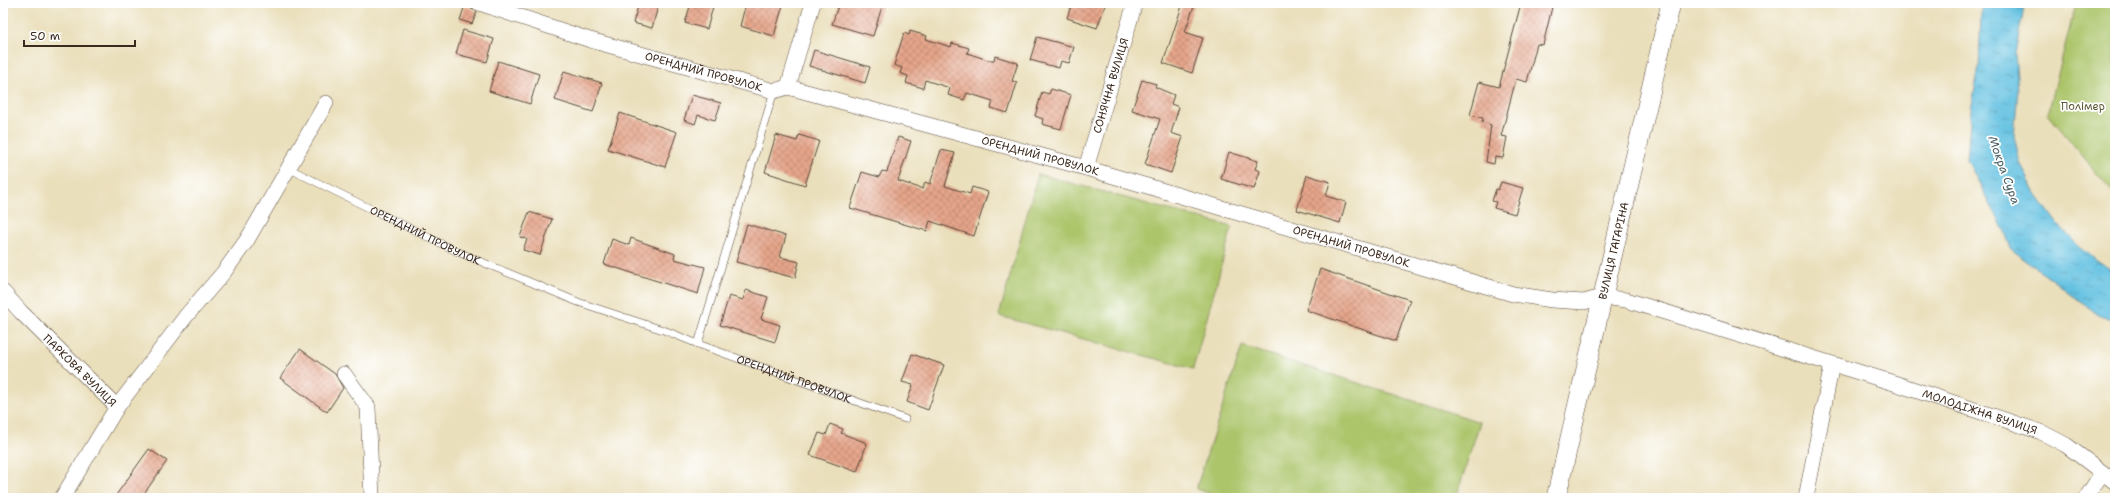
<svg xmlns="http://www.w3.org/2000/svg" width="2118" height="501" font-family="'Shantell Sans',sans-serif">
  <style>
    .garden { fill: #acc56a; stroke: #747844 }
    .water { fill: url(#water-ripples); stroke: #4f7680 }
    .building { fill: url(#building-cross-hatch) }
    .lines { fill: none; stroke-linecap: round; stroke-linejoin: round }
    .service-casing { stroke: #554536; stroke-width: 8 }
    .minor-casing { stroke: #554536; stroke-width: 16 }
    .tertiary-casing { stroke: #554536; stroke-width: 20 }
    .service { stroke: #fff; stroke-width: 7 }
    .minor { stroke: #fff; stroke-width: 15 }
    .tertiary { stroke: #fff; stroke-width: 19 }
    .labels { text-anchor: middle; stroke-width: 3.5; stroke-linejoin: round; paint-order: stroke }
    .street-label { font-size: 11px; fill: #3b2a1e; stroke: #fff }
    .park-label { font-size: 11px; fill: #5d5835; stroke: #fff }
    .water-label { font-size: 12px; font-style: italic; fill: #495f62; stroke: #fff }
  </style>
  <defs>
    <pattern id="water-ripples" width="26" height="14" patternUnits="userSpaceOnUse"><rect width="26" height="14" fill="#63c1e1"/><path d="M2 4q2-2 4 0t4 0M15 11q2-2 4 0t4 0" fill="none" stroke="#539db6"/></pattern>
    <pattern id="building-cross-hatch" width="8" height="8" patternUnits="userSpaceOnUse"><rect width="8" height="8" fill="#e6a68b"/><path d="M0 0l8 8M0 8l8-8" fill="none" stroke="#bc8771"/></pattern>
  </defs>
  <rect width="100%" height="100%" fill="#fff"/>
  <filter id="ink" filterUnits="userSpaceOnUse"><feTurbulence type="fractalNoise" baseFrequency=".025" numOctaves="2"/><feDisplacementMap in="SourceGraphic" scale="8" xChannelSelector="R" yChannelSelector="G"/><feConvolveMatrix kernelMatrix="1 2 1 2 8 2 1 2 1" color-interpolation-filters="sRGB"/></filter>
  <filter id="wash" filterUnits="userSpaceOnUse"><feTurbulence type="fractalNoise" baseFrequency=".012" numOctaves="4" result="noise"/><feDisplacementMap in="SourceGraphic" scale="16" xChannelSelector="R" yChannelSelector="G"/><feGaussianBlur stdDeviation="0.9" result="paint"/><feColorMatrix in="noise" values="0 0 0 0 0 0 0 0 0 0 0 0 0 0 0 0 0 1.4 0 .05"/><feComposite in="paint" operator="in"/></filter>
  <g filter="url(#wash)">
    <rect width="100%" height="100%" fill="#eadfbb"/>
    <!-- garden -->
    <g class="garden">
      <polygon points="2076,3 2115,3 2115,195 2048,114"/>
      <polygon points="1038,174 1232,227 1193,369 999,316"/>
      <polygon points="1242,346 1480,422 1456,498 1224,498 1196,489"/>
    </g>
    <!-- water -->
    <polygon class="water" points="1984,3 2025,3 2015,53 2018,90 2014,136 2020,162 2035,193 2056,222 2081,249 2110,269 2115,270 2115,321 2100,316 2011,249 2005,232 1967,160 1971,110 1979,66 1981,14"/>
    <g id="blocks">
      <!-- building -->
      <g class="building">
        <polygon points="639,3 659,3 652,28 633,23"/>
        <polygon points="691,3 714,3 707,29 685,23"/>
        <polygon points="746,3 775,3 783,5 774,36 740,26"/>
        <polygon points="839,3 883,3 873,36 832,24"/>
        <polygon points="1072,3 1106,3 1097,28 1067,18"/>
        <polygon points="1183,3 1195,3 1185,32 1203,38 1192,73 1163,63"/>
        <polygon points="1521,3 1553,3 1543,45 1537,44 1527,82 1516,79 1501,136 1507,137 1503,158 1495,157 1494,164 1486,162 1491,125 1482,122 1483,118 1470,115 1479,82 1499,87"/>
        <polygon points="465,5 477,12 472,24 460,20"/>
        <polygon points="463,30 494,39 487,62 456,54"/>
        <polygon points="910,31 927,36 926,39 951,47 952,43 969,48 967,53 988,60 994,60 995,56 1018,63 1012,81 1017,83 1008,113 991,108 993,101 967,93 964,100 948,95 950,88 925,80 923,88 906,83 908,76 900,73 902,68 894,65 904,33 909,35"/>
        <polygon points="1037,37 1074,47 1069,63 1061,61 1059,68 1030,60"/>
        <polygon points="814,50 870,67 865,83 809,66"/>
        <polygon points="498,61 539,74 530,104 489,91"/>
        <polygon points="564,71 602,83 593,112 555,100"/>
        <polygon points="1142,80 1156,84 1155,87 1174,95 1171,104 1179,107 1171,133 1183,137 1171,173 1145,164 1160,119 1132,110"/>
        <polygon points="1051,89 1071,95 1061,129 1042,124 1043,119 1035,116 1042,92 1049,94"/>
        <polygon points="692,95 721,103 715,120 698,115 695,124 684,120"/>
        <polygon points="620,113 677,132 665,167 608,149"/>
        <polygon points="776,135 797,141 799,135 819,141 805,185 765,172"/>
        <polygon points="898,137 911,141 898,181 923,189 925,182 930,184 941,150 955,153 945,186 970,194 972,187 988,192 974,236 930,221 927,231 850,208 862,172 879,177 882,171 887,172"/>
        <polygon points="1229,152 1258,161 1255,169 1260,171 1254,189 1221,179"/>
        <polygon points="1307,175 1330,182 1326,196 1346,202 1340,223 1297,210"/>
        <polygon points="1501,182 1523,188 1515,214 1494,208 1496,202 1492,201 1496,189 1498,190"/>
        <polygon points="529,212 552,219 540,255 523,250 527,239 520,237"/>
        <polygon points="747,224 786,236 780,257 799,262 795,278 736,262"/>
        <polygon points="631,238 675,254 674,259 705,267 698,294 604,264 612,239 629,245"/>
        <polygon points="1320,269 1410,300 1396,341 1306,310"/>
        <polygon points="746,290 768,297 761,319 780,325 775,342 720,325 729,296 743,300"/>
        <polygon points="300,349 335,374 343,388 327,412 280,378"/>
        <polygon points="912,354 944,365 928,410 907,402 913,385 902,382"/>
        <polygon points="830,424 843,429 841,433 867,443 857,472 810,455 819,433 826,435"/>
        <polygon points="149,449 167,461 141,498 114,498"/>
      </g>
    </g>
  </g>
  <g filter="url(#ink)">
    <use href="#blocks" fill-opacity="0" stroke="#554536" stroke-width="1"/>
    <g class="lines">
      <!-- service casing -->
      <g class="service-casing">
        <g id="service">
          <path id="s1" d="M 288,168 L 458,252 L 578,302 L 666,331 L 698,344 L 905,419"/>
          <polyline points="698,344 774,91"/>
        </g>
      </g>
      <!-- minor casing -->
      <g class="minor-casing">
        <g id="minor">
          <path id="s2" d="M 479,3 L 590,40 L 774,91 L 788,87 L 1086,168 L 1513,294 L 1552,300 L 1584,302 L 1602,297 L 1626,300 L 1894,383 L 2041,432 L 2066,445 L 2115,482"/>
          <polyline points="788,87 813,3"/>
          <path id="s3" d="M 1086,168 L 1135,3"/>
          <path id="s4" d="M 3,292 L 21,312 L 117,407"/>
          <polyline points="344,374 368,407 372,498"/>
          <polyline points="62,498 117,407 186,316 224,272 247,240 326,103"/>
          <polyline points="1806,498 1832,364"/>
          <polyline points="2086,498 2102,473"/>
        </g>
      </g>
      <!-- tertiary casing -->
      <g class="tertiary-casing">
        <g id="tertiary">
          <path id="s5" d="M 1556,498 L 1671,3"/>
        </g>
      </g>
      <!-- service -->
      <use href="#service" class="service"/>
      <!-- minor -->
      <use href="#minor" class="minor"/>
      <!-- tertiary -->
      <use href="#tertiary" class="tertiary"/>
    </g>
  </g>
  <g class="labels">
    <!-- street labels -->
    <g class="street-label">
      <text dy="4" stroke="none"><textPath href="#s2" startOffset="235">ОРЕНДНИЙ ПРОВУЛОК</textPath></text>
      <text dy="4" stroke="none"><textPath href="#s3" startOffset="86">СОНЯЧНА ВУЛИЦЯ</textPath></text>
      <text dy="4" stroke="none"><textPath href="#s2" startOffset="584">ОРЕНДНИЙ ПРОВУЛОК</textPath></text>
      <text dy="4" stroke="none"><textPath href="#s1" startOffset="153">ОРЕНДНИЙ ПРОВУЛОК</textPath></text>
      <text dy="4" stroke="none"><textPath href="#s2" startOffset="908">ОРЕНДНИЙ ПРОВУЛОК</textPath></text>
      <text dy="4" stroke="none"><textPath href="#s5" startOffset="254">ВУЛИЦЯ ГАГАРІНА</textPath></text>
      <text dy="4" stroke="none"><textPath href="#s4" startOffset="110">ПАРКОВА ВУЛИЦЯ</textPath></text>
      <text dy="4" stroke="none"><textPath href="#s1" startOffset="549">ОРЕНДНИЙ ПРОВУЛОК</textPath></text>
      <text dy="4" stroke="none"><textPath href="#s2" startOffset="1562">МОЛОДІЖНА ВУЛИЦЯ</textPath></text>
    </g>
    <!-- park labels -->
    <g class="park-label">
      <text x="2083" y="110">Полімер</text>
    </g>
    <!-- water labels -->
    <g class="water-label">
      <text transform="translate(2004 170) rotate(70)" y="4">Мокра Сура</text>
    </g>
  </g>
  <!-- margin -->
  <rect width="2118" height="501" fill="none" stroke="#fff" stroke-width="16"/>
  <!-- scale -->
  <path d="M24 40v6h111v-6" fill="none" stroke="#3b2a1e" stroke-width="2"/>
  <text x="30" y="40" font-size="12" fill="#3b2a1e" stroke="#ffffff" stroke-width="3" paint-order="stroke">50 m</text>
</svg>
